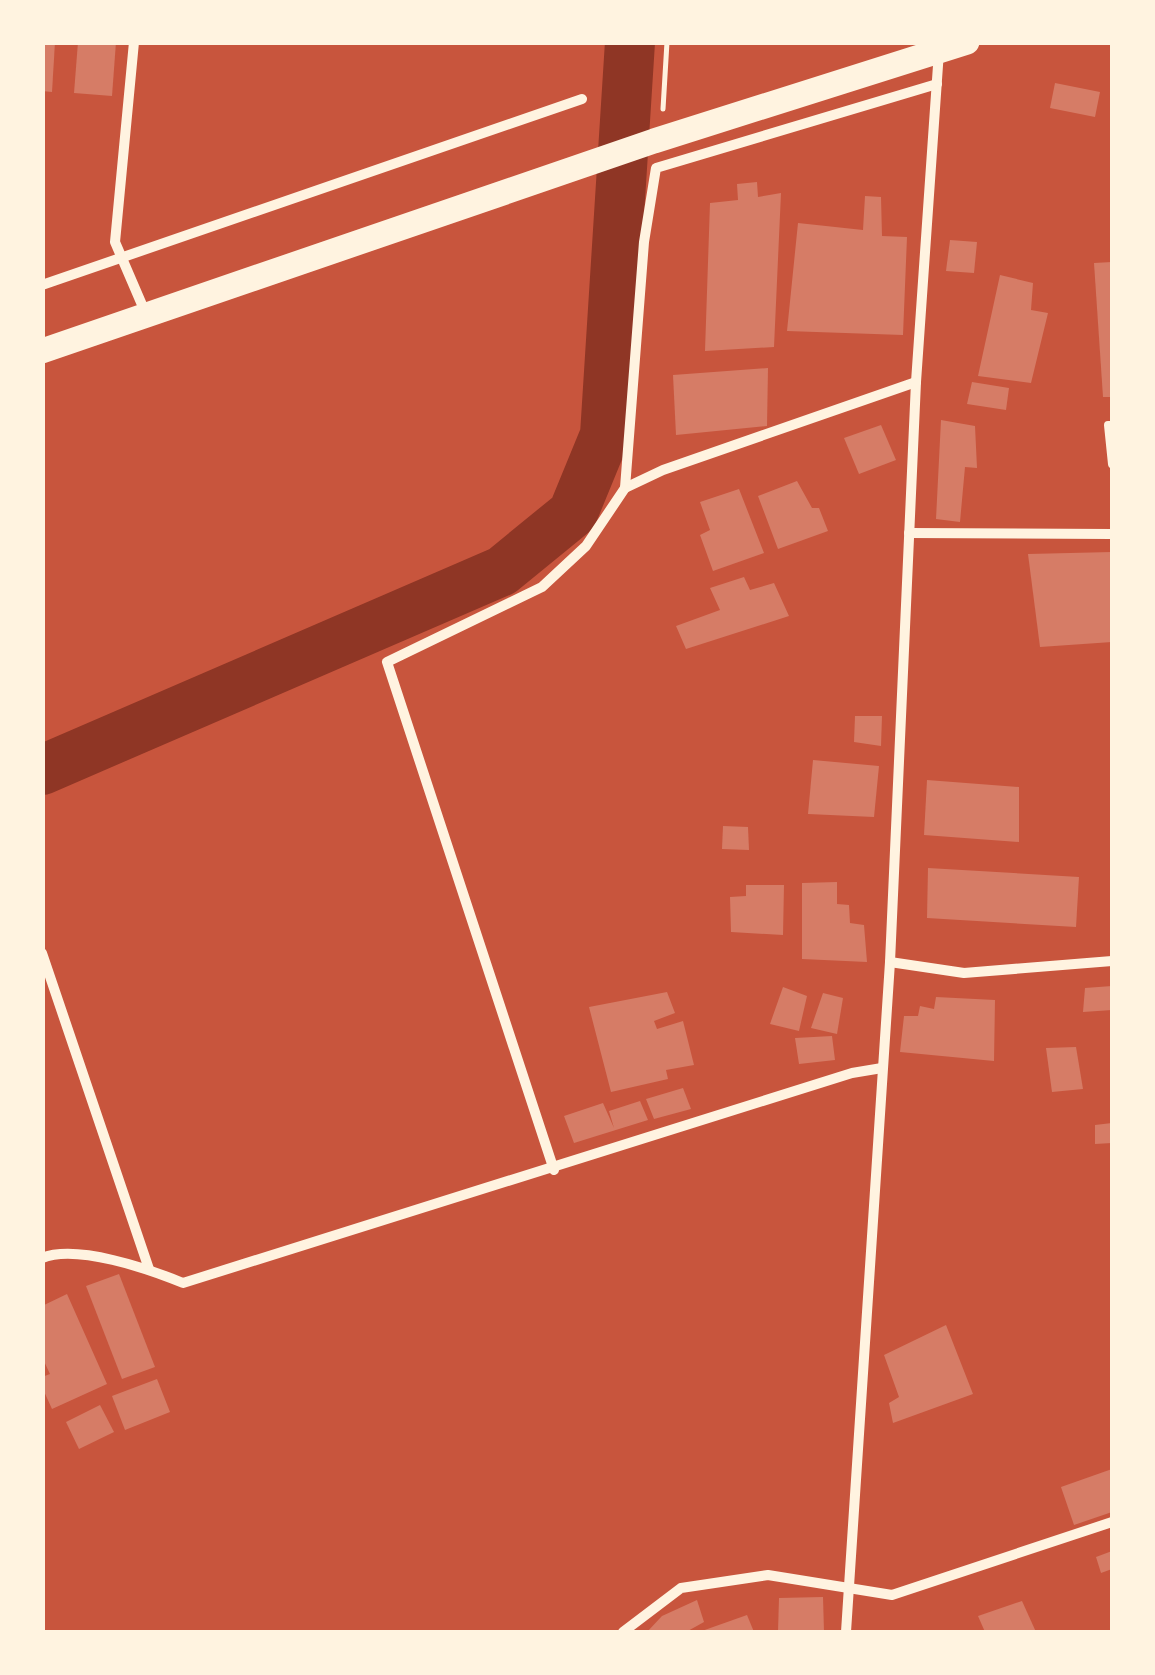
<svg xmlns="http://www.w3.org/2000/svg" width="1155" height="1675" font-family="Montserrat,sans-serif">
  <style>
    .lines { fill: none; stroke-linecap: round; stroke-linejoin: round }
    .river { stroke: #8f3625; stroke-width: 50 }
    .building { fill: #d67c66 }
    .path { stroke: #fff3e0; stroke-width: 5 }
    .service { stroke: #fff3e0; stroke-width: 8 }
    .minor { stroke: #fff3e0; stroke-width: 10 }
    .primary { stroke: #fff3e0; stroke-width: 25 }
  </style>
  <rect width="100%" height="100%" fill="#c8553d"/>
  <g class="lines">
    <!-- river -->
    <polyline class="river" points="42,770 502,571 573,513 605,435 630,42"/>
  </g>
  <!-- building -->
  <g class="building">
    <polygon points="42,42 55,42 52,92 42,91"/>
    <polygon points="78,42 116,42 112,96 74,93"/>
    <polygon points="1055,83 1100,92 1095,117 1050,108"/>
    <polygon points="757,182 758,197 781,193 774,347 705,351 710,203 738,200 737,184"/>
    <polygon points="865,196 881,197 882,236 907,237 903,335 787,331 798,223 863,230"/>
    <polygon points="950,240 977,242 974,273 946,271"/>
    <polygon points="1112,262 1112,397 1103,397 1094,263"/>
    <polygon points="1000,275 1033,283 1031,310 1048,313 1031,383 978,376"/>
    <polygon points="768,368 767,426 676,435 673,375"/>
    <polygon points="972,382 1009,388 1006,410 967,404"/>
    <polygon points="941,420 975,426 977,468 965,467 960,522 936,519"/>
    <polygon points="881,425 896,460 859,474 844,438"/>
    <polygon points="797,481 812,508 819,508 828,531 778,549 758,496"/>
    <polygon points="739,489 764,553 713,571 700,535 710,530 700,502"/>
    <polygon points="1112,552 1112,642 1040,647 1028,554"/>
    <polygon points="744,577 750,590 774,583 789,616 686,649 676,626 720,610 710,588"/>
    <polygon points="855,716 882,716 881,746 854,742"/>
    <polygon points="813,760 879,766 874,817 808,814"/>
    <polygon points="927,780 1019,787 1019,842 924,835"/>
    <polygon points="723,826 748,827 749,850 722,849"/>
    <polygon points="928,868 1079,877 1076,927 927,918"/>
    <polygon points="837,882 837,904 849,905 850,923 864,925 867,962 802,959 802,883"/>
    <polygon points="746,885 784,885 783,935 731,932 730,897 746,896"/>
    <polygon points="1112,986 1112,1010 1083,1012 1085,988"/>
    <polygon points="783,987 807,996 799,1031 770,1024"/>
    <polygon points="667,992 675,1013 654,1021 657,1029 683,1021 694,1065 666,1070 668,1079 611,1092 589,1007"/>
    <polygon points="823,993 843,998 837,1034 811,1028"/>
    <polygon points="936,997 995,1000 994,1061 900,1052 904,1016 918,1016 920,1006 934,1009"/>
    <polygon points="832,1036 835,1060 799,1064 795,1038"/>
    <polygon points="1076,1047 1083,1089 1052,1092 1046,1048"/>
    <polygon points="683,1088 691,1109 654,1119 646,1099"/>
    <polygon points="640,1101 648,1120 574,1143 564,1116 603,1103 614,1128 609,1111"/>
    <polygon points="1112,1123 1112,1143 1095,1144 1095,1125"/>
    <polygon points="119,1274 155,1367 122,1379 86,1286"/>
    <polygon points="67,1294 107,1384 52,1409 42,1387 42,1377 50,1374 42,1357 42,1306"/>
    <polygon points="946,1325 973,1394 893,1423 889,1403 899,1397 884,1355"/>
    <polygon points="157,1379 170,1412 125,1430 112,1396"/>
    <polygon points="100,1405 114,1432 79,1449 66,1422"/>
    <polygon points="1112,1469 1112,1512 1074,1525 1061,1487"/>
    <polygon points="1112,1551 1112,1569 1101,1573 1096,1557"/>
    <polygon points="823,1597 824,1632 778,1632 779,1598"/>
    <polygon points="697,1600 704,1622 686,1632 647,1632 662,1616"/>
    <polygon points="1022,1601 1036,1632 985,1632 978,1616"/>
    <polygon points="747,1615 754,1632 699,1632"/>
  </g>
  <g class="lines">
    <!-- path -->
    <polyline class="path" points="663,109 667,42"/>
    <!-- service -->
    <polyline class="service" points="1112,425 1108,425 1112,464"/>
    <!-- minor -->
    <g class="minor">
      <polyline points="134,42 115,242 146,314"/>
      <polyline points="42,285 582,99"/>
      <polyline points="625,488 644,242 656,168 937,84"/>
      <polyline points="909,533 1112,534"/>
      <polyline points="42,953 149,1269"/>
      <polyline points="890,962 964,973 1112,961"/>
      <polyline points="554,1170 387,662 542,587 586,546 625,488 663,470 916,382"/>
      <path d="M 42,1258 C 77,1244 149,1269 183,1283 L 852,1073 L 882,1068"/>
      <polyline points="623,1632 681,1588 768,1575 892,1595 1112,1522"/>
      <polyline points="846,1632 890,962 916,382 939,51"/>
    </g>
    <!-- primary -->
    <polyline class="primary" points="42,351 654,141 967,42"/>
  </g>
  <!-- border -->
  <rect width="1155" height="1675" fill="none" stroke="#fff3e0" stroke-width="90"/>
</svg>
